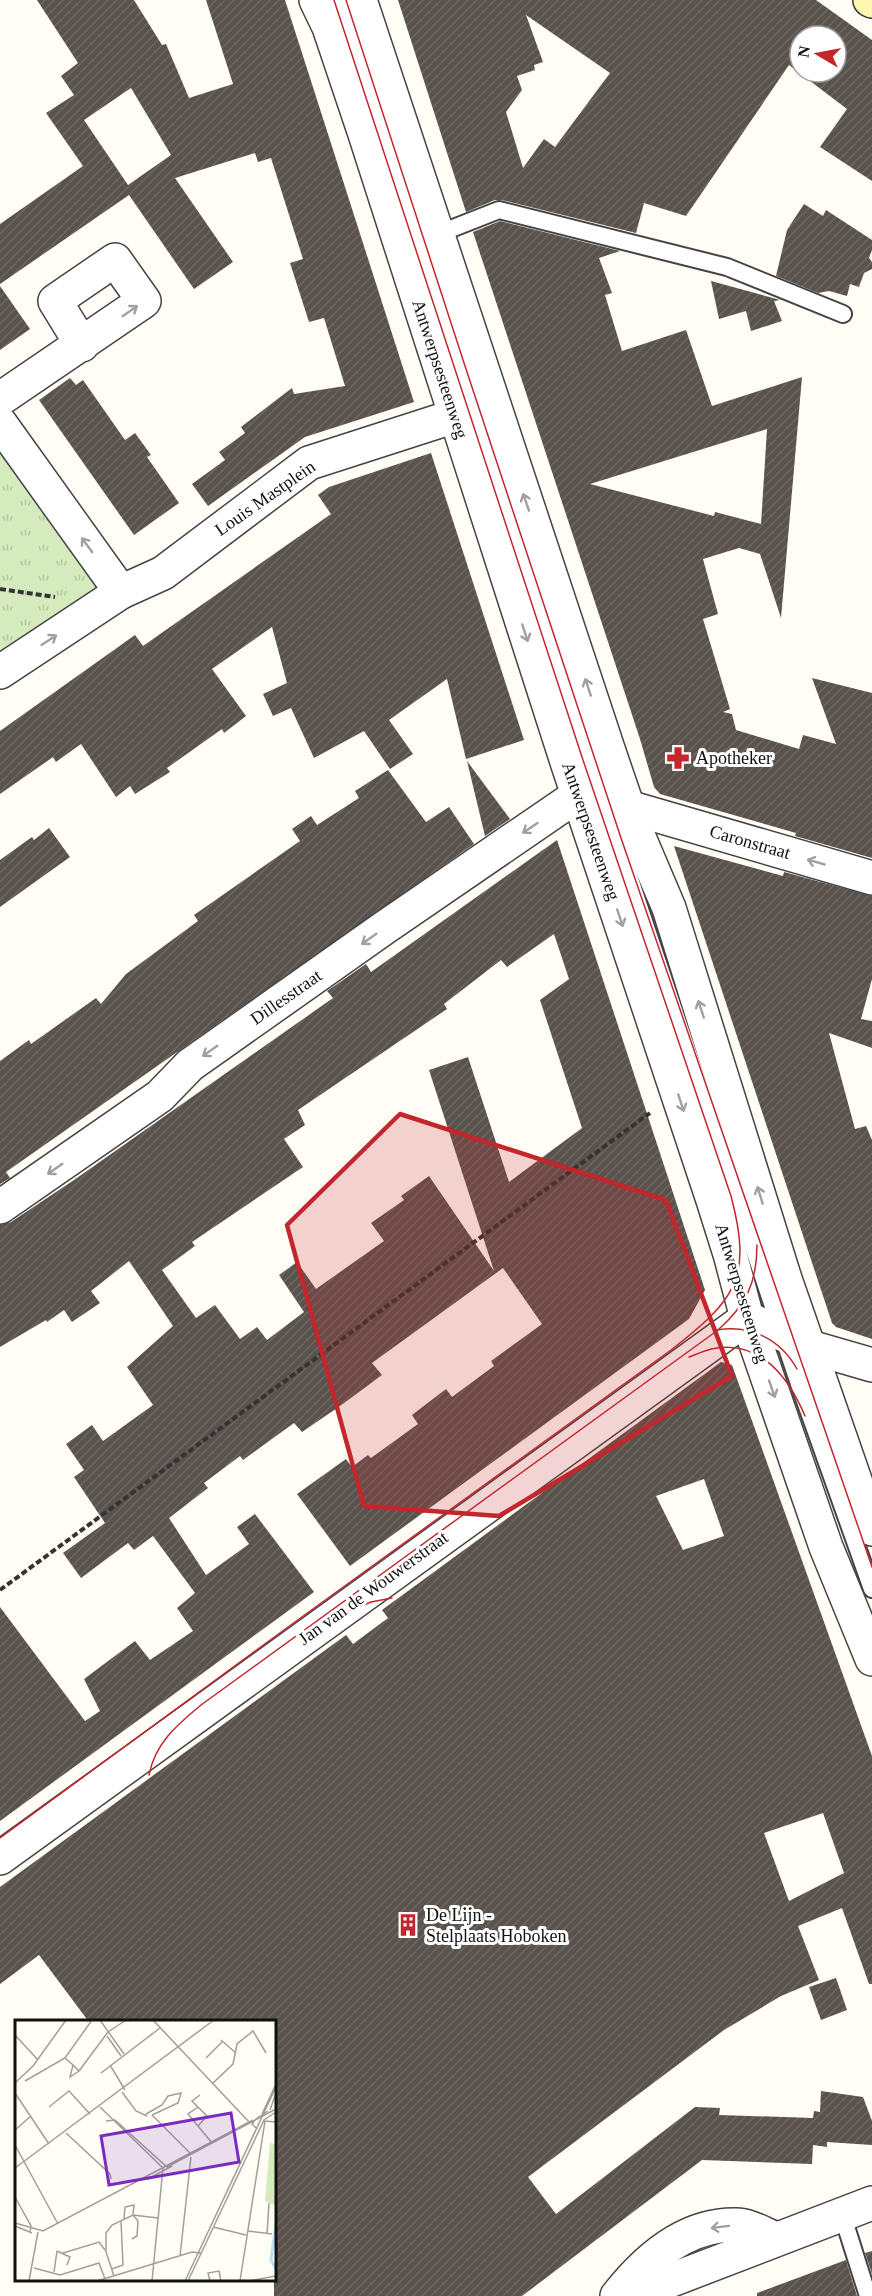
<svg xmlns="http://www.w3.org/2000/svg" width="872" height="2296" font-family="Georgia,serif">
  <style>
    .grass { fill: url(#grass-tufts) }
    .building { fill: url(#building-hatch); fill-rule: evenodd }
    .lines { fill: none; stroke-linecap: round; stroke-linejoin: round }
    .service-casing { stroke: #444; stroke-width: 20 }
    .minor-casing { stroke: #444; stroke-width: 36 }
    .tertiary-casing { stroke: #444; stroke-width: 36 }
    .secondary-casing { stroke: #333; stroke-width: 36 }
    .path { stroke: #333; stroke-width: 4; stroke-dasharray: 6 3; stroke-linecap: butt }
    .service { stroke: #fff; stroke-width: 16 }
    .minor { stroke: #fff; stroke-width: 33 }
    .tertiary { stroke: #fff; stroke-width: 33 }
    .secondary { stroke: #fff6b0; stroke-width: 33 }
    .tram { stroke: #c4262e; stroke-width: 1.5 }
    .oneway { stroke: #a0a0a0 }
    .marked { fill: #c4262e; fill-opacity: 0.2; stroke: #c4262e; stroke-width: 4.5; stroke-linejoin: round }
    .labels { text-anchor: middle; stroke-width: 6; stroke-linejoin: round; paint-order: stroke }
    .street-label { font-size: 18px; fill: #111; stroke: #fff }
    .poi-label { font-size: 18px; fill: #111; stroke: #fff; text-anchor: start }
    .inset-river { fill: none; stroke: #b9e0f7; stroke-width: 3 }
    .inset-road { fill: none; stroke: #a09f9a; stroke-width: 1.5 }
    .view { fill: #7b2cbf; fill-opacity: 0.15; stroke: #7b2cbf; stroke-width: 3 }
    .inset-edge { fill: none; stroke: #111; stroke-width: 3 }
  </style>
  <defs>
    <pattern id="grass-tufts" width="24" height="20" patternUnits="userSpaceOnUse" patternTransform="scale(1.5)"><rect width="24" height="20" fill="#d5ebbd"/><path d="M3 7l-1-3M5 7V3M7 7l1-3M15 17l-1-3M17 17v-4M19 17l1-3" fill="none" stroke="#b6c8a1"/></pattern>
    <pattern id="building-hatch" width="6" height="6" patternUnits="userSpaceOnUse" patternTransform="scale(1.5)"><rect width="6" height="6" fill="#5a524d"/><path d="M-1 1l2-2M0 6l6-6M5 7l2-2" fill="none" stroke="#6d6662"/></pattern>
  </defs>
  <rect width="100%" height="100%" fill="#fffdf5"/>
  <!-- grass -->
  <polygon class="grass" points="0,423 121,592 0,672"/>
  <!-- building -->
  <g class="building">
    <path d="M 37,0 L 134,0 L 162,45 L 166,44 L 189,98 L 233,84 L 206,0 L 285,0 L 414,402 L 305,437 L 208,506 L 192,484 L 225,460 L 219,452 L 245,433 L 241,427 L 292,388 L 294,394 L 345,386 L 324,318 L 309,322 L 290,263 L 303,259 L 271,158 L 258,162 L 255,153 L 175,178 L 233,262 L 194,289 L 129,195 L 0,284 L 0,224 L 83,166 L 46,113 L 74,95 L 61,76 L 78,63 ZM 131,88 L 171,155 L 128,185 L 84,120 Z"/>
    <path d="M 398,0 L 816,0 L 872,40 L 872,181 L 820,147 L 847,109 L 789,65 L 686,216 L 644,203 L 636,233 L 502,200 L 495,200 L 466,212 ZM 526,15 L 610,73 L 555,147 L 544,139 L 523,168 L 506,112 L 522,90 L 517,76 L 535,70 L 534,65 L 543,62 ZM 800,36 L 836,36 L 836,72 L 800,72 Z"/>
    <polygon points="804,204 823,216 826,210 872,240 872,250 869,258 872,262 872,269 864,273 859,287 850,284 847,296 829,291 818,293 776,276 787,230"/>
    <path d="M 500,221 L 620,251 L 599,258 L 612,293 L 605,295 L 622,351 L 686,330 L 712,406 L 802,377 L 781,618 L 760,554 L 739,548 L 703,559 L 718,614 L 703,619 L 730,709 L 723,712 L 732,714 L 736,730 L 799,749 L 803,735 L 836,744 L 812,678 L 872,693 L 872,858 L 795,836 L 796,833 L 660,794 L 654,787 L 640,739 L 473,232 ZM 767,429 L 761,524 L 715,512 L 714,516 L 590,484 Z"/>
    <polygon points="711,281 780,300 774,301 782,321 751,331 746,311 719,319"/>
    <polygon points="0,286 30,329 0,350"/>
    <polygon points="70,378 76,385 83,380 125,440 135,433 151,455 147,457 179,503 134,535 39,400"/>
    <polygon points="431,453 524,740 466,759 447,679 389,720 413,754 390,769 364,731 314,758 291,708 273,716 263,694 287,683 272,627 212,669 246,716 224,733 222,729 167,768 170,772 135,794 130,786 116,797 81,744 56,762 53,757 0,794 0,731 135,635 143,646 331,514 318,495 329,487"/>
    <polygon points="467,761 510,819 485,836"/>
    <polygon points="388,770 426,822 449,807 474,844 6,1172 10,1178 0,1184 0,1061 29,1040 31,1044 96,998 101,1004 126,974 198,921 194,915 300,841 292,829 311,816 317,825 359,798 355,791"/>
    <polygon points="49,828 70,857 0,907 0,860 32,837 34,840"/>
    <path d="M 557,840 L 705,1290 L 689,1319 L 350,1566 L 297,1494 L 346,1459 L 352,1467 L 368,1455 L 371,1458 L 418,1424 L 412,1415 L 446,1389 L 452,1397 L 494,1366 L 491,1361 L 542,1324 L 503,1268 L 372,1363 L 382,1375 L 340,1406 L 302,1432 L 294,1423 L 243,1460 L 240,1456 L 204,1483 L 208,1488 L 169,1518 L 206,1575 L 249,1544 L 237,1527 L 255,1514 L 314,1592 L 0,1821 L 0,1607 L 85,1721 L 100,1711 L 84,1679 L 135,1641 L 150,1660 L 193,1631 L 177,1608 L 195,1593 L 153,1536 L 134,1550 L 128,1543 L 81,1578 L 63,1553 L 105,1523 L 74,1477 L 84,1470 L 66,1444 L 92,1425 L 103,1441 L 153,1405 L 127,1367 L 173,1326 L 129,1261 L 91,1291 L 100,1303 L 72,1322 L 64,1310 L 47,1322 L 46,1320 L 0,1347 L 0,1225 L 11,1222 L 74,1180 L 333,998 L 327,991 L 366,964 L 371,972 ZM 554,934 L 569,979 L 540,1000 L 582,1128 L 509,1182 L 468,1057 L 429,1070 L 494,1271 L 429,1176 L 401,1196 L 404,1200 L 371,1223 L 384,1241 L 316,1289 L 297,1262 L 279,1275 L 304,1312 L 267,1340 L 257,1327 L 240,1339 L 215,1305 L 196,1318 L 162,1270 L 195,1246 L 192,1242 L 303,1167 L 284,1139 L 305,1125 L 298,1110 L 447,1009 L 444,1004 L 501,960 L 507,967 Z"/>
    <polygon points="674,846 783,876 784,872 872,896 872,979 861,1019 872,1021 872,1048 829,1033 855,1129 866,1126 872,1140 872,1339 836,1327 832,1323"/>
    <path d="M 721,1362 L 732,1365 L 872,1756 L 872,1984 L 869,1984 L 842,1908 L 798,1926 L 819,1980 L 781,1996 L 724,2030 L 528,2177 L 556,2214 L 695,2107 L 720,2108 L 719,2115 L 813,2118 L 814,2111 L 820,2112 L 821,2091 L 863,2097 L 872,2121 L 872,2145 L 827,2142 L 827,2147 L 813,2145 L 812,2164 L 702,2160 L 522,2296 L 274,2296 L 274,2022 L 89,2022 L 39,1955 L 0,1984 L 0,1887 L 346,1635 L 353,1644 L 388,1618 L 382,1610 ZM 704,1479 L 724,1536 L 683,1550 L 656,1496 ZM 823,1813 L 844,1873 L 789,1901 L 764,1833 Z"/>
    <polygon points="836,1978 847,2010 821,2020 809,1987"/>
    <polygon points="872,2251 872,2274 865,2253"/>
    <polygon points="846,2260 857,2296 757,2296 757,2293"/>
  </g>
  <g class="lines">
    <!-- service casing -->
    <g class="service-casing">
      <g id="service">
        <polyline points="338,0 488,455 800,1387 872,1589"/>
        <polyline points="438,234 499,210 727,267 843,314"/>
        <polyline points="842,2214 868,2296"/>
      </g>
    </g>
    <!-- minor casing -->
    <g class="minor-casing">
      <g id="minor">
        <polyline points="0,399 144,301 115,260 55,301 82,345"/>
        <polyline points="0,423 121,592"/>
        <polyline points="0,672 121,592 163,573 309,463 455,416"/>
        <polyline points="628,807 872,878"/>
        <polyline points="0,1207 160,1096 190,1065 384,928 578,795"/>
        <polyline points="0,1858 747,1318 810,1347 872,1365"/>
        <path d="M 617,2296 C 646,2259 685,2224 736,2225 C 749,2225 764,2234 776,2239"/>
        <polyline points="622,2296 656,2286 872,2203"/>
      </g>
    </g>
    <!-- tertiary casing -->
    <g class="tertiary-casing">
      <g id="tertiary">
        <polyline points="316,0 329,27 365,134 568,765 713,1200 730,1254 747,1318 826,1547 872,1659"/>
        <polyline points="360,0 609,752 635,828 669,908 785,1279 872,1529"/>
      </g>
    </g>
    <!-- secondary casing -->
    <g class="secondary-casing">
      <polyline id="secondary" points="870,0 872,1"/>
    </g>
    <!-- path -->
    <g class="path">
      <polyline points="0,589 55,597"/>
      <polyline points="0,1590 650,1113"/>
    </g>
    <!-- service -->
    <use href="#service" class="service"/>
    <!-- minor -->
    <use href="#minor" class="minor"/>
    <!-- tertiary -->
    <use href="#tertiary" class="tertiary"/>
    <!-- secondary -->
    <use href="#secondary" class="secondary"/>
    <!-- tram -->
    <g class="tram">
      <polyline points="346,0 466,369 621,838 872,1567"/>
      <path d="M 717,1330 C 751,1324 781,1340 797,1369"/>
      <path d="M 689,1357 C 697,1354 704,1351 711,1349 C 760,1338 789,1378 805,1416"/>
      <polyline points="329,1619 371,1602 392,1598"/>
      <path d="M 149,1775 C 155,1743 177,1725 201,1705 L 718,1330 C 746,1305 757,1283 757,1245"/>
      <path d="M 0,1838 L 288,1627 L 671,1350 C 735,1300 753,1279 731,1196 L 583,760 L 334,0"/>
    </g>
  </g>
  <!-- one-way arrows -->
  <defs><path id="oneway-shaft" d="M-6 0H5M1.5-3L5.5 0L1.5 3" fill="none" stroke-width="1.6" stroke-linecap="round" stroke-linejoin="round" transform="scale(1.5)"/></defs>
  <g class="oneway">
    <use href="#oneway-shaft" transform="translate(130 311) rotate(-35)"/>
    <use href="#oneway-shaft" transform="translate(526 502) rotate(-109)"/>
    <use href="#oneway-shaft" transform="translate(87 545) rotate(-126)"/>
    <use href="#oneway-shaft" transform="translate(525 633) rotate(72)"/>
    <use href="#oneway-shaft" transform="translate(49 640) rotate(-33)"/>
    <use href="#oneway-shaft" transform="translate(588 687) rotate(-108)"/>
    <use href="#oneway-shaft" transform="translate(530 828) rotate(146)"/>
    <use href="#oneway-shaft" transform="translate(816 862) rotate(-164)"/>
    <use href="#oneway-shaft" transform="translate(620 918) rotate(72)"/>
    <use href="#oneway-shaft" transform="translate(369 939) rotate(145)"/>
    <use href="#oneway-shaft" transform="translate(701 1009) rotate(-108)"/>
    <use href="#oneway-shaft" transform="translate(210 1051) rotate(145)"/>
    <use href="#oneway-shaft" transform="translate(681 1103) rotate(72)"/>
    <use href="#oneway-shaft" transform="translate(55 1169) rotate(145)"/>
    <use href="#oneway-shaft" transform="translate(760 1195) rotate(-107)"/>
    <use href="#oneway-shaft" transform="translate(772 1389) rotate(71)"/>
    <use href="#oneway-shaft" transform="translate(720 2227) rotate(173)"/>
  </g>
  <!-- marked area -->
  <path class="marked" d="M 400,1114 L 666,1200 L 732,1376 L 499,1516 L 364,1506 L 287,1225 Z"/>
  <!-- icons -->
  <defs>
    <g id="pharmacy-bare" transform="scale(1.8)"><path d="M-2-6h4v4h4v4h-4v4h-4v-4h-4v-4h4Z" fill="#c4262e" stroke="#fff" stroke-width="2.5" paint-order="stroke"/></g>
    <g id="building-bare" transform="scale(1.8)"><path d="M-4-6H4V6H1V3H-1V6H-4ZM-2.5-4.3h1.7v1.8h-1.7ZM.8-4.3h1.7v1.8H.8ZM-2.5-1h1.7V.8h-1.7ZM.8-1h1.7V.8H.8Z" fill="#c4262e" stroke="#fff" stroke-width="2.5" paint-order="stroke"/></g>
  </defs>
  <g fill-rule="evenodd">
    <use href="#pharmacy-bare" x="678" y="758"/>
    <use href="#building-bare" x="408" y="1925"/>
  </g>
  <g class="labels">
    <!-- street labels -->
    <g class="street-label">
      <text transform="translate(440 369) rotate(72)" y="6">Antwerpsesteenweg</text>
      <text transform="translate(265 498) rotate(-35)" y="6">Louis Mastplein</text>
      <text transform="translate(591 831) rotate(71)" y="6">Antwerpsesteenweg</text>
      <text transform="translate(750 842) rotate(16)" y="6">Caronstraat</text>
      <text transform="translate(286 997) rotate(-35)" y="6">Dillesstraat</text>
      <text transform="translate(742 1293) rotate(73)" y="6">Antwerpsesteenweg</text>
      <text transform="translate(373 1588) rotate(-36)" y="6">Jan van de Wouwerstraat</text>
    </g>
    <!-- poi labels -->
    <g class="poi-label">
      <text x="696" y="764">Apotheker</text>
      <text x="426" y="1921">De Lijn -<tspan x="426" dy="21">Stelplaats Hoboken</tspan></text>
    </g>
  </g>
  <!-- overview -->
  <g transform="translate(15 2020)">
    <rect width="261" height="261" fill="#fffdf5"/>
    <path d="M 255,123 L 261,124 L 261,186 L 250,181 Z" fill="#d5ebbd"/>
    <path class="inset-river" d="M 261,204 L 256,240 L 261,249"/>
    <path class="inset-road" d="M 85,0 L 109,34M 138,0 L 235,103M 0,15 L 23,40M 92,16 L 106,36M 206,20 L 221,33M 50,38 L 58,45 L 55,57 L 64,51 L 58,45M 191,38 L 207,22M 95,45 L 110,70M 64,51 L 93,12 L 111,0M 86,53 L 145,8M 10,61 L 50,38 L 77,0M 0,63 L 18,46 L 51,0M 198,63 L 218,44 L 222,24 L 238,11 L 251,33M 107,72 L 121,91 L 132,96M 0,73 L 34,124M 34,87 L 54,71 L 75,94M 85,87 L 148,148 L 137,261M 183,87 L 173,94 L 197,123M 255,90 L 261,73M 131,94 L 147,85 L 153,76 L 166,73 L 163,83 L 137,95M 247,94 L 261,64M 137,95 L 176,134M 91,101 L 100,100 L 152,147 L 261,89M 183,106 L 192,96 L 177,81 L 185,75M 241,108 L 237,104 L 241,99 L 253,91M 0,110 L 16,96M 51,113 L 95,154 L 96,159M 0,125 L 43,204M 0,148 L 199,0M 133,159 L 157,146M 0,177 L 16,206 L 15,212M 109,199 L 110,187 L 119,185 L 118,195 L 123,201 L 122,216 L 117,219M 0,203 L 28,211 L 238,100M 0,206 L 17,213M 198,207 L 231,215M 232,211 L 257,214M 252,214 L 254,183M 42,231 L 55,237 L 52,245M 48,233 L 84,222 L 90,230M 165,236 L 176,137M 19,248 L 45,255 L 84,243 L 90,259M 97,249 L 108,245 L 106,201M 39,252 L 42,231M 99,256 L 91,232 L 91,213 L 97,205 L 118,195 L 143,198M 14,261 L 23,212M 82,261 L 177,232 L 186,233M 170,261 L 261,67M 173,261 L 249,100 L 261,92M 195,261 L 193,253 L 204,251 L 206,261M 225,261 L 250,101 L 261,102M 234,261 L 261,256"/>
    <path class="view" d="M 216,93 L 224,142 L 94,165 L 86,116 Z"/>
    <rect width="261" height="261" class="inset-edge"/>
  </g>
  <!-- north arrow -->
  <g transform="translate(818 54) rotate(280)"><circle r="28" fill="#ffffff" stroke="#a0a0a0" stroke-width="1.5"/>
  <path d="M0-4.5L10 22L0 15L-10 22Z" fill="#c4262e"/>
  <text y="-9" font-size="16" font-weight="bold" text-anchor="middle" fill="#111111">N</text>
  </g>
</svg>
